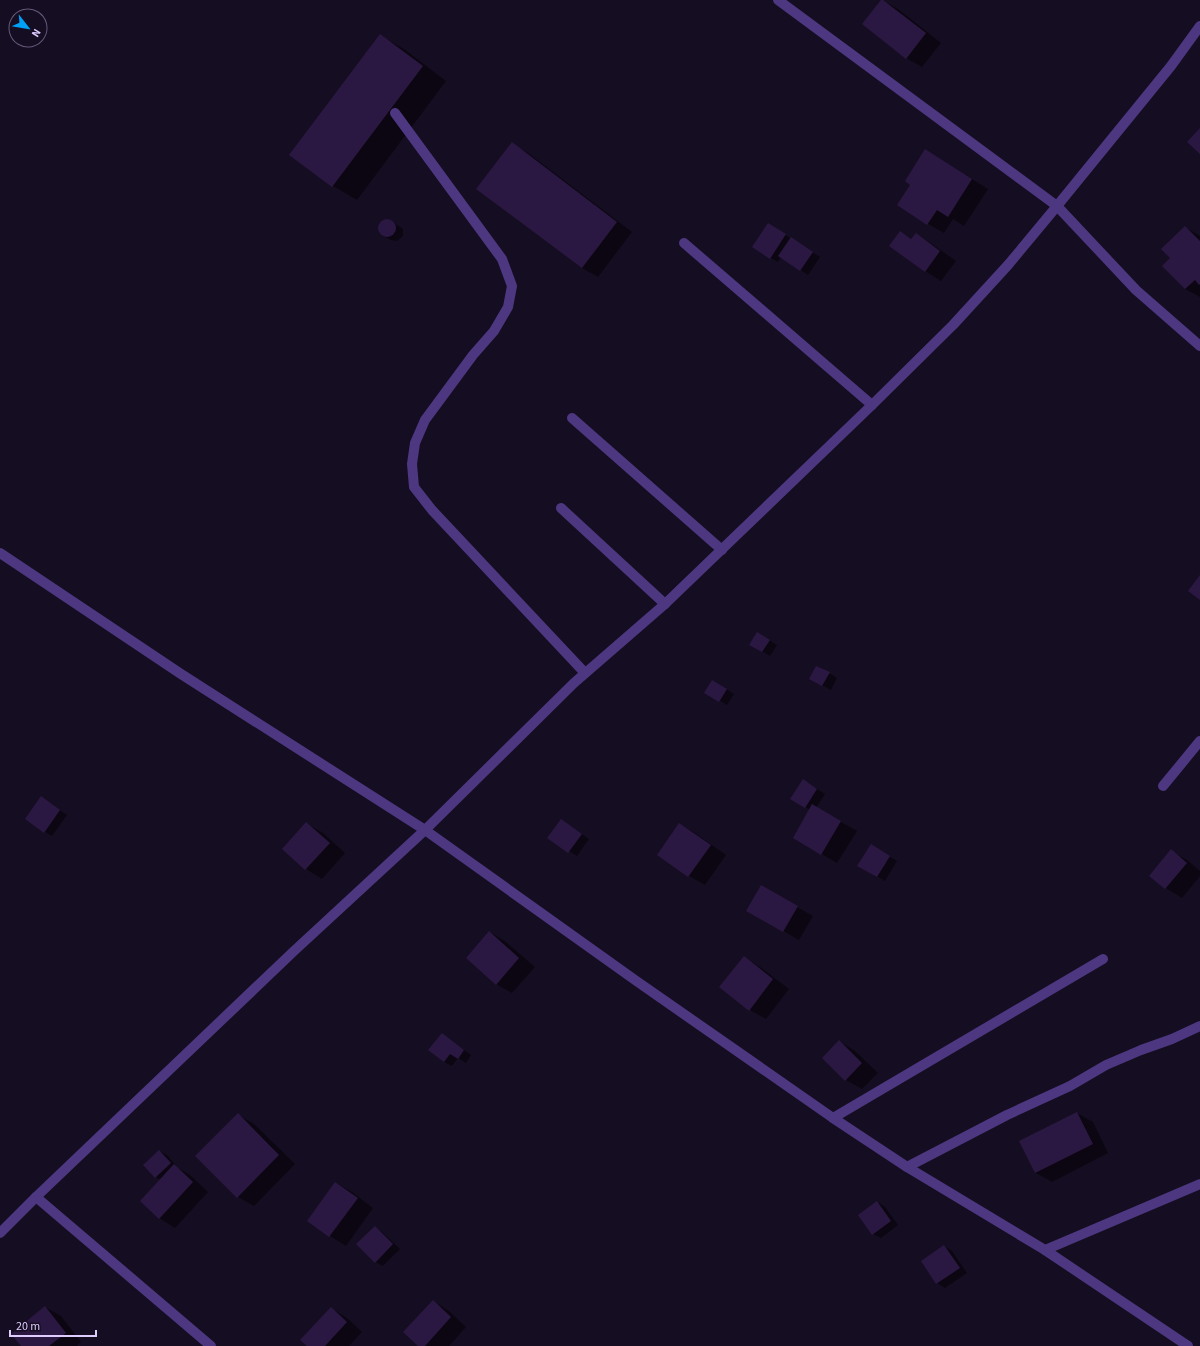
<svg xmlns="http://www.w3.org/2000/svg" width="1200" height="1346" font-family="'Source Sans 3',sans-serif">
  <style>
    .shadow { fill: #0007 }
    .building { fill: #2b1842 }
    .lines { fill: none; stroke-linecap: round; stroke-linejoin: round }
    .service { stroke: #4c3780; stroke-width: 10 }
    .minor { stroke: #4c3780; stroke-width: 10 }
    .tertiary { stroke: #4c3780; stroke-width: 10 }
  </style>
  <rect width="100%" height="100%" fill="#150d21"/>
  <!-- shadow -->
  <g class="shadow">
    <polygon points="882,0 898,9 941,43 922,67 906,58"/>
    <polygon points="380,36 404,49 446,81 357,200 333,186 291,155"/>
    <polygon points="512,144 528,153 632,232 598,277 582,268"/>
    <polygon points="926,150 988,189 964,226 953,219 944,233 928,224 911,185"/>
    <polygon points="385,220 390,220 403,229 403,236 397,241 391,240 383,236 380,232 381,223"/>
    <polygon points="768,224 820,257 808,275 781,257 778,262 771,258"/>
    <polygon points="1185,227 1200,236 1200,297 1185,289 1172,259"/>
    <polygon points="900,232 912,239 916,234 932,244 956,261 941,281 925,271"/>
    <polygon points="765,637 777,645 770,656 750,644"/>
    <polygon points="829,673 837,678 831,690 818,683"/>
    <polygon points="720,685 734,694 727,705 705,692"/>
    <polygon points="811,785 825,794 816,808 857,831 837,863 794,838 810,810 792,798"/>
    <polygon points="41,797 67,815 52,836 45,832"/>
    <polygon points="307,824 323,833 345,853 322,879 306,869 283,849"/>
    <polygon points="679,824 695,833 726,855 705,885 689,876 658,855"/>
    <polygon points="569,825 589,839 577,856 549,838"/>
    <polygon points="871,846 897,861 885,881 859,865"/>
    <polygon points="1171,851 1187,860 1200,871 1200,876 1182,898 1166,888 1150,875"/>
    <polygon points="761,887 813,916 799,940 748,911"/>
    <polygon points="490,932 506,942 535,967 512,993 496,984"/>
    <polygon points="744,957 760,967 789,989 766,1019 750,1010"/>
    <polygon points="442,1034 471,1055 466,1063 458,1058 452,1066 444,1062"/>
    <polygon points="839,1041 855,1051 878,1073 862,1089 846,1080"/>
    <polygon points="1077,1113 1093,1122 1108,1153 1052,1182 1036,1173 1020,1142"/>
    <polygon points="238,1115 254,1124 295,1164 254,1206 238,1197"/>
    <polygon points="159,1151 167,1155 178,1168 190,1175 208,1192 175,1228 159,1218 161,1180 156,1177"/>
    <polygon points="336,1183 352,1192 373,1208 346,1246 330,1236 308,1221"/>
    <polygon points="878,1202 885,1207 898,1225 881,1238 873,1234"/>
    <polygon points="375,1227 382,1232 400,1249 383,1266 375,1262"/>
    <polygon points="944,1246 952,1251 967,1273 945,1288 937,1283 923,1261"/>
    <polygon points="433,1301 449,1311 466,1327 449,1346 420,1346"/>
    <polygon points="45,1307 61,1316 81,1342 77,1346 22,1346"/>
    <polygon points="331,1308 347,1318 362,1332 349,1346 308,1346"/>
  </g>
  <!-- building -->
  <g class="building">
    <polygon points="881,0 883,0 926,33 906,59 862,24"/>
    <polygon points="380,34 423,66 332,187 289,155"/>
    <polygon points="1200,128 1200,154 1187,142"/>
    <polygon points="512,142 617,222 582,268 476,189"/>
    <polygon points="925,149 972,179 948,217 937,210 927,225 897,205 910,185 905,181"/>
    <circle cx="387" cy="228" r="9"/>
    <polygon points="768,223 786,234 770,259 752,247"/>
    <polygon points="1185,226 1200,241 1200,284 1199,285 1195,280 1185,289 1162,266 1170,258 1161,249"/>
    <polygon points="900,231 911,239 916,233 940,251 925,272 889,246"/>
    <polygon points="791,237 813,252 800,271 778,256"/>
    <polygon points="1200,575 1200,600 1188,591"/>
    <polygon points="757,632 770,640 762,652 749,645"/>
    <polygon points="816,666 830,672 822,686 809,679"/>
    <polygon points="712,680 727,689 719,702 704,693"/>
    <polygon points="803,779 817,789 805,808 790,799"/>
    <polygon points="41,796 60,810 44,833 25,819"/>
    <polygon points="812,804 841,821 821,855 793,838"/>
    <polygon points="561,819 582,834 568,853 547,838"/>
    <polygon points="306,822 330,843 305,870 282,849"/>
    <polygon points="679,823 711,845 688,877 657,855"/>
    <polygon points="871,844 890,856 877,877 857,866"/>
    <polygon points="1171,849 1187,863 1165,889 1149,876"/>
    <polygon points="761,885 798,906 783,932 746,911"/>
    <polygon points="489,931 519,958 496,985 466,958"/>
    <polygon points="744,956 773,979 749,1011 719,987"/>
    <polygon points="442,1033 464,1050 458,1059 450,1054 444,1062 428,1050"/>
    <polygon points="839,1040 862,1063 845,1081 822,1058"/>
    <polygon points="1077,1112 1093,1144 1035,1173 1019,1141"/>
    <polygon points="238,1113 279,1155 237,1198 195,1156"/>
    <polygon points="159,1150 171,1163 155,1178 143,1165"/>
    <polygon points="174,1164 193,1182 159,1219 140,1201"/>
    <polygon points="335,1182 358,1198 329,1237 307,1221"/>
    <polygon points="877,1201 891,1221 872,1235 858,1215"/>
    <polygon points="375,1226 393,1244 375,1263 356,1244"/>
    <polygon points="944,1245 960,1268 936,1284 921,1261"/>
    <polygon points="433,1300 451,1317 425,1346 418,1346 403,1332"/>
    <polygon points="45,1306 66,1333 49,1346 21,1346 11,1334"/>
    <polygon points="331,1307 347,1322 325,1346 307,1346 300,1340"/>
  </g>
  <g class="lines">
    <!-- service -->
    <g class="service">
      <polyline points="684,243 872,405"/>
      <polyline points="572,418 722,550"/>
      <polyline points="561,508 665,604"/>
    </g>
    <!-- minor -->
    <g class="minor">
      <polyline points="778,0 1057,206 1136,290 1200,346"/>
      <polyline points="395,113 502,259 512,286 508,307 494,331 473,355 425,420 415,443 412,464 414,487 432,510 585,673"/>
      <polyline points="0,553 181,674 425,830 635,980 833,1118 907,1167 1045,1250 1188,1346"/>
      <polyline points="1163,786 1200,741"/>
      <polyline points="833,1118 1103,959"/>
      <polyline points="907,1167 1007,1115 1070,1086 1106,1065 1141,1050 1172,1039 1200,1026"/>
      <polyline points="1045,1250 1200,1184"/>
    </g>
    <!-- tertiary -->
    <g class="tertiary">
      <polyline points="36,1197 211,1346"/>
      <polyline points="0,1233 36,1197 294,951 425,830 574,683 665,604 872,405 953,325 1008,265 1057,206 1171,66 1200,26"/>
    </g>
  </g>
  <!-- north arrow -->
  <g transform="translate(28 28) rotate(121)"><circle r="19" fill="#150d21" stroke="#66597a"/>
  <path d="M0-3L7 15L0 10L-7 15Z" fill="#00a0f7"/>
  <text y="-6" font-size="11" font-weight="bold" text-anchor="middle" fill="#dfccff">N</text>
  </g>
  <!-- scale -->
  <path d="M10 1330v6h86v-6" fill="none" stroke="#dfccff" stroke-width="2"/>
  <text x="16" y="1330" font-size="12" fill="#dfccff" stroke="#150d21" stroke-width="3" paint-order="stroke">20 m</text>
</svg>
